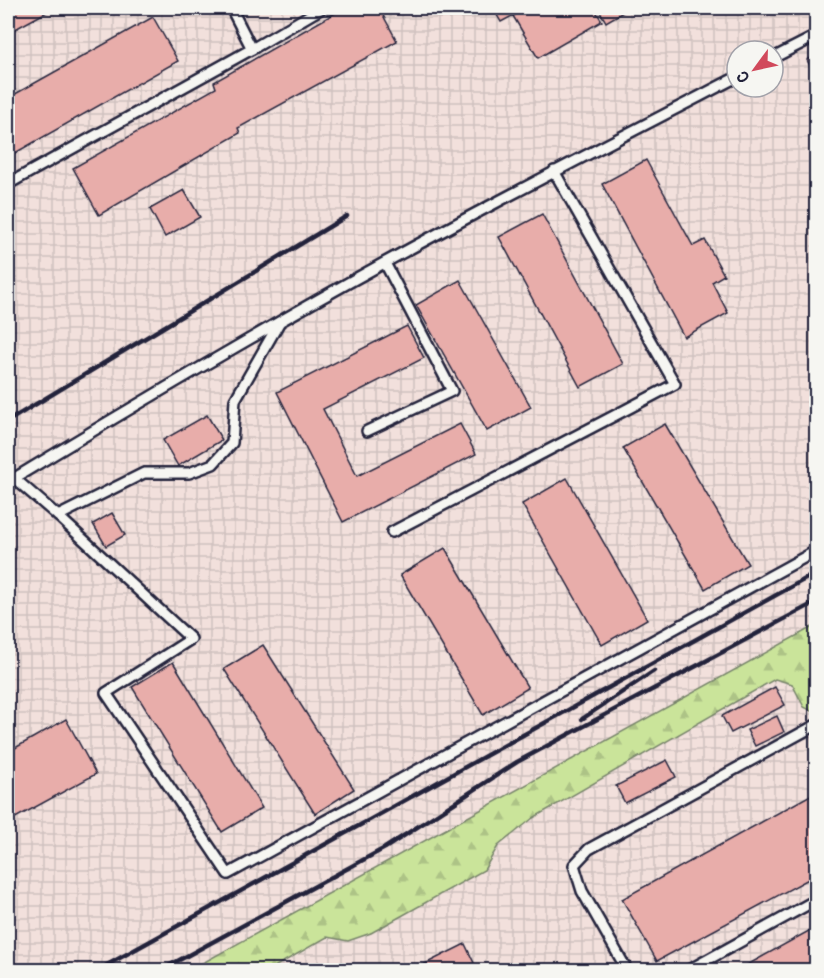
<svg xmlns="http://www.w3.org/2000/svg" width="824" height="978" font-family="Pangolin,sans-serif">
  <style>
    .industrial { fill: url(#industrial-grid); fill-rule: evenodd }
    .forest { fill: url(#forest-firs); stroke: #76836a; stroke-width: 1.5 }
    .building { fill: #e8adaa; stroke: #22223b; stroke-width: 1.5 }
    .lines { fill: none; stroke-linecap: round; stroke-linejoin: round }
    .service-casing { stroke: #22223b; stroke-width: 14 }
    .service { stroke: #f6f6f2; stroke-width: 9 }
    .rail { stroke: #22223b; stroke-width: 4.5 }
  </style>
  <defs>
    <pattern id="industrial-grid" width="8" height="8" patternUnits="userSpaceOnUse" patternTransform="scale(1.5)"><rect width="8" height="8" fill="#f2e0dc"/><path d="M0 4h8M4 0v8" fill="none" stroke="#cfc0be"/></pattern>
    <pattern id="forest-firs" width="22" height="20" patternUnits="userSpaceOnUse" patternTransform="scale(1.5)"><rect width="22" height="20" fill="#cae49a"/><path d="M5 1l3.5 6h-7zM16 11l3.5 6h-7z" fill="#adc386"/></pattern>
  </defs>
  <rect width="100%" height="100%" fill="#f6f6f2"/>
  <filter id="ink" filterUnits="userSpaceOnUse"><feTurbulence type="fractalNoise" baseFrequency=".0167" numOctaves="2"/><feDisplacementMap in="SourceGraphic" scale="12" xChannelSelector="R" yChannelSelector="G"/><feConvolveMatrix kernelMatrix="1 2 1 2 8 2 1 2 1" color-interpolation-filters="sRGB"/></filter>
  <g filter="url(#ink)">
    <!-- industrial -->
    <path class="industrial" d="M 8,8 L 816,8 L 816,970 L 8,970 ZM 737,51 L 773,51 L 773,87 L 737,87 Z"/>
    <!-- forest -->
    <polygon class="forest" points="816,625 816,711 814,712 804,707 792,684 775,679 533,818 498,846 484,870 371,933 348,941 327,937 269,970 190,970"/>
    <!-- building -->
    <g class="building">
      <polygon points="8,8 54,8 8,33"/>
      <polygon points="344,8 379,8 397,41 238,128 240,133 99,215 73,168 216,88 214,82"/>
      <polygon points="493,8 527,8 501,22"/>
      <polygon points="527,8 594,8 602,21 538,58 513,16"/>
      <polygon points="598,8 630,8 606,22"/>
      <polygon points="153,17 178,61 8,157 8,98"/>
      <polygon points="816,55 816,77 807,60"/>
      <polygon points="646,160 693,246 705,240 724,275 712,282 728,313 684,337 602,184"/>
      <polygon points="184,190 200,217 165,237 150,209"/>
      <polygon points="542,214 623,364 580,387 499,237"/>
      <polygon points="460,280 531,407 487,431 416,305"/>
      <polygon points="407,326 424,358 323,409 357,476 460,424 476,454 343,522 277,392"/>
      <polygon points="207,415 222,440 178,466 163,440"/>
      <polygon points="665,424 748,564 705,589 623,448"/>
      <polygon points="567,478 647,619 602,645 522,504"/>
      <polygon points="112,513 125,535 106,546 93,524"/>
      <polygon points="445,548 528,688 483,715 400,575"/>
      <polygon points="263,645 354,789 315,814 224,669"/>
      <polygon points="173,662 262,808 222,832 132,687"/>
      <polygon points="775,687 785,705 731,733 722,716"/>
      <polygon points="777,716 784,732 755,746 747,730"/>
      <polygon points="66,719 96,774 8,822 8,752"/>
      <polygon points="667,760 676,777 625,803 616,786"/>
      <polygon points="816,792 816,875 657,961 622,899"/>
      <polygon points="816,927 816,970 738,970"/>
      <polygon points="465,944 474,963 459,970 413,970"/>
    </g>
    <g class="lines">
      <!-- service casing -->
      <g class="service-casing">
        <g id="service">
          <polyline points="231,8 252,49"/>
          <polyline points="773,58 816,36"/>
          <polyline points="8,184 252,49 322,8"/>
          <polyline points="367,431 452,391 385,263"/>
          <polyline points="14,478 58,516 191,639 106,693 228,874 816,551"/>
          <path d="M 8,482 C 132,407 257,333 384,263 C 500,199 619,138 737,77"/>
          <polyline points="58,516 144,473 189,473 213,464 232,443 235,400 279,323"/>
          <polyline points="392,532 675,384 554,171"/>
          <polyline points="627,970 582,891 574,865 589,849 816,725"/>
          <polyline points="689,970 816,900"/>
        </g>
      </g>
      <!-- service -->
      <use href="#service" class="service"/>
      <!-- rail -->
      <g class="rail">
        <polyline points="8,421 347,216"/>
        <polyline points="582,719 654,671"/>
        <polyline points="98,970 816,573"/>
        <polyline points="161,970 385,848 517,762 816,602"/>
      </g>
    </g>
  </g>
  <!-- margin -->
  <rect width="824" height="978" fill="none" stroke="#f6f6f2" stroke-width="30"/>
  <rect x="15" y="15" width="794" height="948" fill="none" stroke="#22223b" stroke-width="2" filter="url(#ink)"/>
  <!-- north arrow -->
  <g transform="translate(755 69) rotate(237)"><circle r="28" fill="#f6f6f2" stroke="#a1a1a9" stroke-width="1.5"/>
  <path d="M0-4.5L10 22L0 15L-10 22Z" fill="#d1495b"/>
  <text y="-9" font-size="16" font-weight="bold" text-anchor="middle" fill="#22223b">С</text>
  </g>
</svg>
